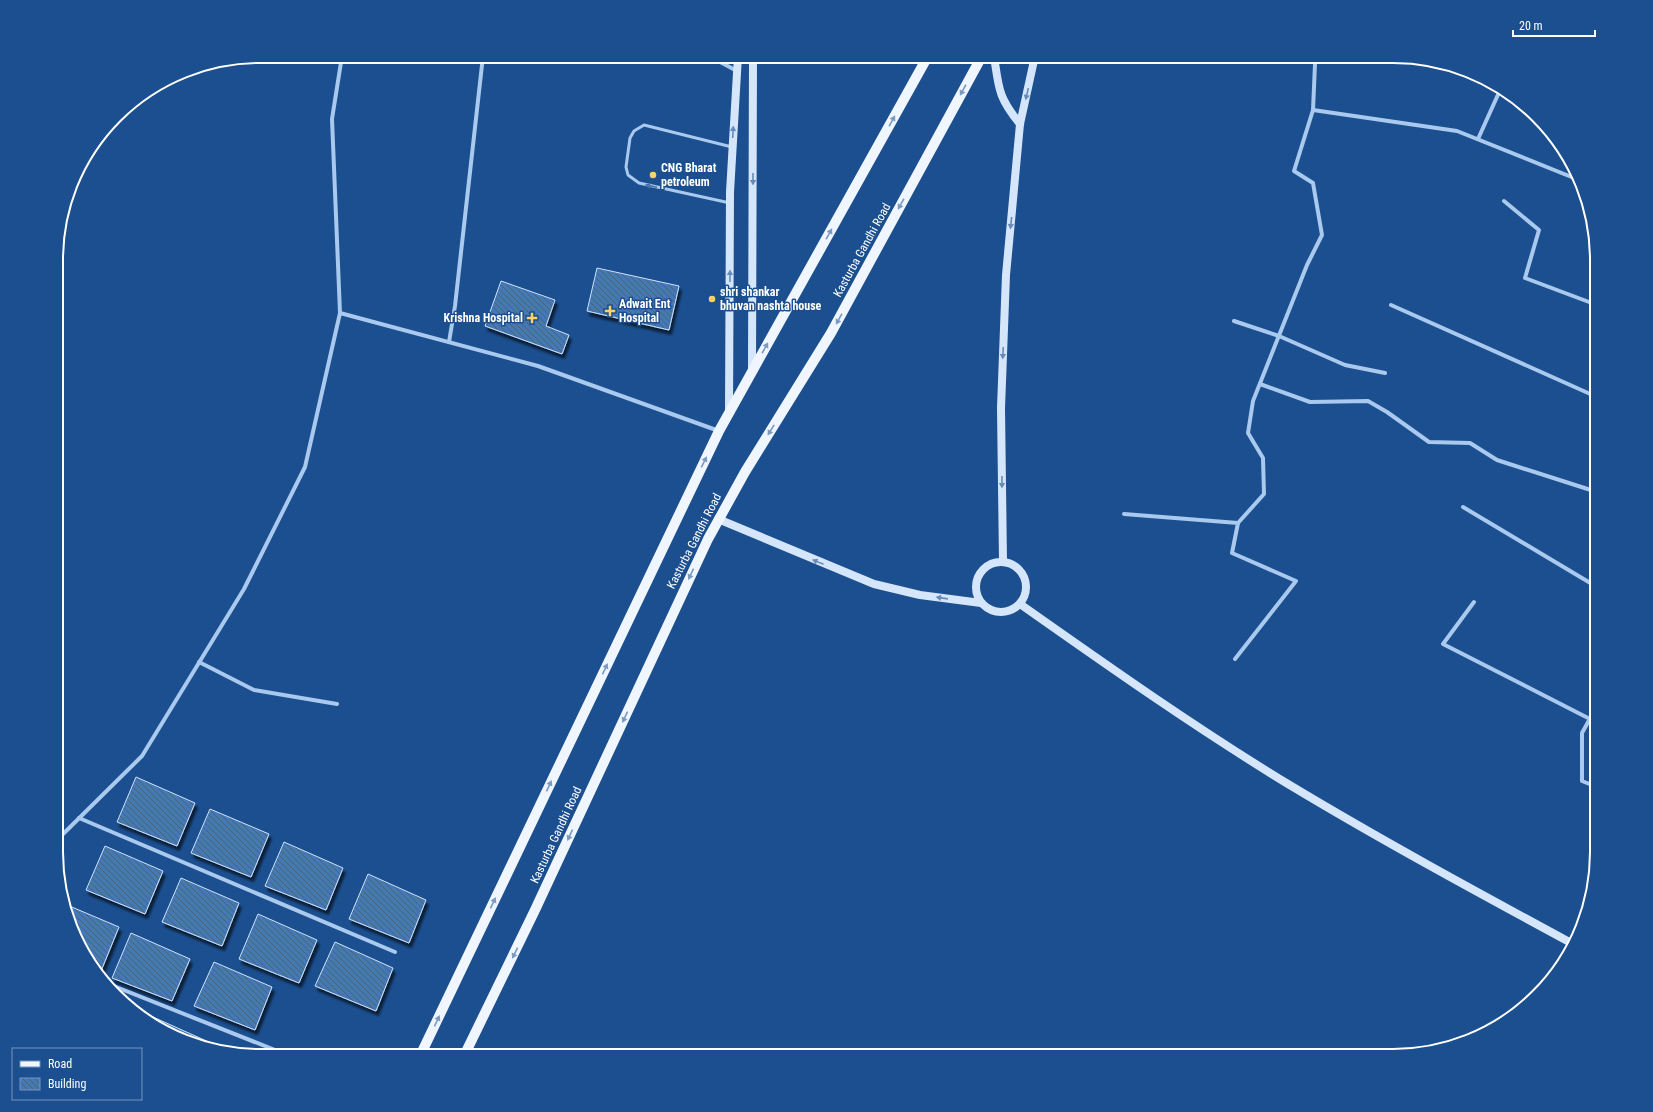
<svg xmlns="http://www.w3.org/2000/svg" width="1653" height="1112" font-family="'Roboto Condensed',sans-serif">
  <style>
    .building { fill: url(#building-back-hatch); stroke: #cfe3fa; filter: url(#shadow) }
    .lines { fill: none; stroke-linecap: round; stroke-linejoin: round }
    .lane { stroke: #a9c9ee; stroke-width: 3 }
    .street { stroke: #a9c9ee; stroke-width: 4 }
    .secondary { stroke: #d6e6fa; stroke-width: 8 }
    .primary { stroke: #f0f6ff; stroke-width: 10 }
    .oneway { fill: #7b9ac1 }
    .oneway2 { fill: #668bba }
    .oneway3 { fill: #4674ac }
    .poi-dot { fill: #ffd166; stroke: #1b4f8f; stroke-width: 1.5 }
    .labels { text-anchor: middle; stroke-width: 3; stroke-linejoin: round; paint-order: stroke }
    .poi-label { font-size: 12px; font-weight: bold; fill: #fff; stroke: #1b4f8f; text-anchor: start }
    .street-label { font-size: 12px; fill: #fff; stroke: #1b4f8f }
    .rim { fill: none; stroke: #fff; stroke-width: 2 }
  </style>
  <defs>
    <pattern id="building-back-hatch" width="6" height="6" patternUnits="userSpaceOnUse"><rect width="6" height="6" fill="#4478b7"/><path d="M-1 5l2 2M0 0l6 6M5-1l2 2" fill="none" stroke="#486282"/></pattern>
    <filter id="shadow"><feDropShadow dx="2.5" dy="4.5" stdDeviation="1" flood-color="#0009"/></filter>
  </defs>
  <rect width="100%" height="100%" fill="#1b4f8f"/>
  <!-- building -->
  <g class="building">
    <polygon points="597,268 679,286 669,330 587,311"/>
    <polygon points="501,281 555,300 546,326 569,335 562,354 485,326"/>
    <polygon points="136,777 195,803 177,846 117,822"/>
    <polygon points="210,809 269,834 251,877 191,853"/>
    <polygon points="284,842 343,868 326,910 265,886"/>
    <polygon points="105,846 163,871 145,914 86,890"/>
    <polygon points="368,874 426,900 409,943 349,919"/>
    <polygon points="181,878 239,903 222,946 162,922"/>
    <polygon points="67,905 119,927 101,971 94,968 83,954"/>
    <polygon points="258,914 317,940 299,983 239,959"/>
    <polygon points="131,933 190,959 172,1001 112,978"/>
    <polygon points="335,942 393,968 376,1011 315,986"/>
    <polygon points="214,962 272,987 255,1030 194,1006"/>
    <polygon points="153,1017 211,1043 209,1048 195,1045 150,1023"/>
  </g>
  <g class="lines">
    <!-- lane -->
    <polyline class="lane" points="730,203 639,183 628,175 626,167 630,138 634,131 644,125 732,147"/>
    <!-- street -->
    <g class="street">
      <polyline points="709,56 737,71"/>
      <polyline points="1313,110 1457,131 1579,180"/>
      <polyline points="1478,139 1501,88"/>
      <polyline points="1504,201 1539,230 1525,278 1597,305"/>
      <polyline points="1391,305 1597,397"/>
      <polyline points="340,313 538,366 719,431"/>
      <polyline points="1234,321 1279,336 1345,365 1385,373"/>
      <polyline points="449,342 455,306 483,56"/>
      <polyline points="1260,384 1310,402 1368,401 1387,412 1429,442 1470,443 1497,460 1597,492"/>
      <polyline points="1463,507 1597,587"/>
      <polyline points="1124,514 1238,523 1232,553 1296,581 1235,659"/>
      <polyline points="1238,523 1264,494 1263,458 1248,433 1253,401 1307,265 1322,235 1313,183 1294,171 1313,110 1315,64 1317,56"/>
      <polyline points="1474,602 1443,644 1590,719"/>
      <polyline points="199,662 254,690 337,704"/>
      <polyline points="1597,706 1582,733 1582,781 1597,787"/>
      <polyline points="79,818 395,952"/>
      <polyline points="58,839 142,756 244,589 305,467 340,313 332,119 342,56"/>
      <polyline points="106,983 290,1056"/>
    </g>
    <!-- secondary -->
    <g class="secondary">
      <path d="M 994,56 C 999,89 998,97 1020,124"/>
      <polyline points="752,370 753,56"/>
      <polyline points="729,412 730,192 738,56"/>
      <polyline points="718,519 874,584 920,595 981,603"/>
      <polyline points="1003,562 1001,408 1006,275 1020,124 1035,56"/>
      <circle cx="1001" cy="587" r="25"/>
      <path d="M 1020,604 C 1108,666 1196,728 1288,784 C 1381,840 1477,892 1573,944"/>
    </g>
    <!-- primary -->
    <g class="primary">
      <polyline points="420,1056 719,431 928,56"/>
      <polyline points="464,1056 535,910 708,539 745,472 831,333 982,56"/>
    </g>
  </g>
  <!-- one-way arrows -->
  <defs><path id="oneway-solid" d="M-6-.8H1V-3.2L6.5 0L1 3.2V.8H-6Z"/></defs>
  <g class="oneway">
    <use href="#oneway-solid" transform="translate(963 90) rotate(119)"/>
    <use href="#oneway-solid" transform="translate(892 121) rotate(-61)"/>
    <use href="#oneway-solid" transform="translate(901 204) rotate(119)"/>
    <use href="#oneway-solid" transform="translate(829 234) rotate(-61)"/>
    <use href="#oneway-solid" transform="translate(839 319) rotate(119)"/>
    <use href="#oneway-solid" transform="translate(765 348) rotate(-61)"/>
    <use href="#oneway-solid" transform="translate(771 430) rotate(122)"/>
    <use href="#oneway-solid" transform="translate(704 462) rotate(-64)"/>
    <use href="#oneway-solid" transform="translate(691 574) rotate(115)"/>
    <use href="#oneway-solid" transform="translate(605 669) rotate(-65)"/>
    <use href="#oneway-solid" transform="translate(625 717) rotate(115)"/>
    <use href="#oneway-solid" transform="translate(549 786) rotate(-65)"/>
    <use href="#oneway-solid" transform="translate(570 835) rotate(115)"/>
    <use href="#oneway-solid" transform="translate(493 903) rotate(-65)"/>
    <use href="#oneway-solid" transform="translate(515 953) rotate(116)"/>
    <use href="#oneway-solid" transform="translate(437 1021) rotate(-65)"/>
  </g>
  <g class="oneway2">
    <use href="#oneway-solid" transform="translate(1027 94) rotate(103)"/>
    <use href="#oneway-solid" transform="translate(733 132) rotate(-87)"/>
    <use href="#oneway-solid" transform="translate(753 179) rotate(90)"/>
    <use href="#oneway-solid" transform="translate(1011 223) rotate(96)"/>
    <use href="#oneway-solid" transform="translate(730 276) rotate(-90)"/>
    <use href="#oneway-solid" transform="translate(1003 353) rotate(92)"/>
    <use href="#oneway-solid" transform="translate(1002 482) rotate(90)"/>
    <use href="#oneway-solid" transform="translate(818 562) rotate(-158)"/>
    <use href="#oneway-solid" transform="translate(942 598) rotate(-172)"/>
  </g>
  <use class="oneway3" href="#oneway-solid" transform="translate(651 186) rotate(-168)"/>
  <!-- markers -->
  <g class="poi-dot">
    <circle cx="653" cy="175" r="4"/>
    <circle cx="712" cy="299" r="4"/>
    <path d="M608 305h4v4h4v4h-4v4h-4v-4h-4v-4h4z"/>
    <path d="M530 312h4v4h4v4h-4v4h-4v-4h-4v-4h4z"/>
  </g>
  <g class="labels">
    <!-- poi labels -->
    <g class="poi-label">
      <text x="661" y="172">CNG Bharat<tspan x="661" dy="14">petroleum</tspan></text>
      <text x="720" y="296">shri shankar<tspan x="720" dy="14">bhuvan nashta house</tspan></text>
      <text x="619" y="308">Adwait Ent<tspan x="619" dy="14">Hospital</tspan></text>
      <text x="523" y="322" text-anchor="end">Krishna Hospital</text>
    </g>
    <!-- street labels -->
    <g class="street-label">
      <text transform="translate(862 250) rotate(-61)" y="4">Kasturba Gandhi Road</text>
      <text transform="translate(694 541) rotate(-63)" y="4">Kasturba Gandhi Road</text>
      <text transform="translate(556 835) rotate(-65)" y="4">Kasturba Gandhi Road</text>
    </g>
  </g>
  <!-- crop -->
  <path d="M0 0H1653V1112H0ZM260 63H1393A197 197 0 0 1 1590 260V852A197 197 0 0 1 1393 1049H260A197 197 0 0 1 63 852V260A197 197 0 0 1 260 63Z" fill="#1b4f8f" fill-rule="evenodd"/>
  <path class="rim" d="M260 63H1393A197 197 0 0 1 1590 260V852A197 197 0 0 1 1393 1049H260A197 197 0 0 1 63 852V260A197 197 0 0 1 260 63Z"/>
  <!-- legend -->
  <rect x="12" y="1048" width="130" height="52" fill="#1b4f8f" stroke="#7695bc"/>
  <rect x="20" y="1061" width="20" height="6" fill="#f0f6ff" stroke="#7695bc"/>
  <text x="48" y="1068" font-size="12" fill="#ffffff">Road</text>
  <rect x="20" y="1078" width="20" height="12" fill="url(#building-back-hatch)" stroke="#7695bc"/>
  <text x="48" y="1088" font-size="12" fill="#ffffff">Building</text>
  <!-- scale -->
  <path d="M1513 30v6h82v-6" fill="none" stroke="#ffffff" stroke-width="2"/>
  <text x="1519" y="30" font-size="12" fill="#ffffff" stroke="#1b4f8f" stroke-width="3" paint-order="stroke">20 m</text>
</svg>
